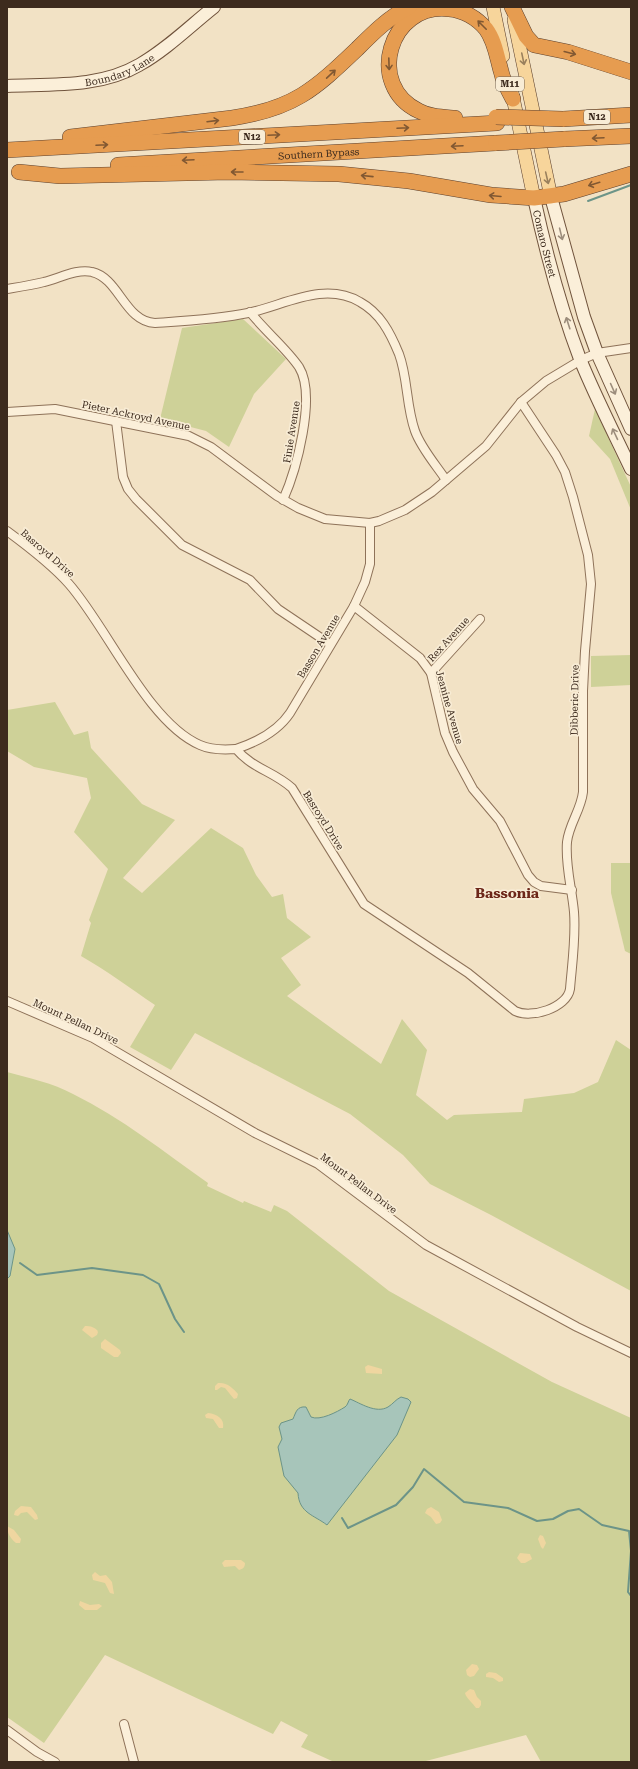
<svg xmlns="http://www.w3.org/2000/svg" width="638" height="1769" font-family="'Roboto Serif',serif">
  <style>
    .green { fill: #ced198 }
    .sand { fill: #efd6a0 }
    .water { fill: #a7c5ba; stroke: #6c9488 }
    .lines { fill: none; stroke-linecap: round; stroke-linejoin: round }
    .stream { stroke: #6c9488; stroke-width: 2 }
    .street-casing { stroke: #8e7259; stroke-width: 10 }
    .secondary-casing { stroke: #70533c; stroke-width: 14 }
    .primary-casing { stroke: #5c402e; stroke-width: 14 }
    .highway-casing { stroke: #5c402e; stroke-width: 16 }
    .street { stroke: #fbefd9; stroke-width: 8 }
    .secondary { stroke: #fbefd9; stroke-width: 12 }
    .primary { stroke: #f7d59b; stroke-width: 13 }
    .highway { stroke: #e69c50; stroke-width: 15 }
    .highway-bridge-casing { stroke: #5c402e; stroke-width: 16; stroke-linecap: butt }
    .highway-bridge { stroke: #e69c50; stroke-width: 15 }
    .oneway { stroke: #815832 }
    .oneway2 { stroke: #9a805c }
    .oneway3 { stroke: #9c8d7c }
    .labels { text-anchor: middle; stroke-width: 3.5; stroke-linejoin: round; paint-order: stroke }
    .shield { fill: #f8ecd5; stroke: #756555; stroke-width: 1 }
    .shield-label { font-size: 9px; font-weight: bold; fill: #3d2b1e }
    .street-label { font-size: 10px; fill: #3d2b1e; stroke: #f8ecd5 }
    .district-label { font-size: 14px; font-weight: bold; fill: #6d271a; stroke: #f8ecd5 }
  </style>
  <rect width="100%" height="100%" fill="#f2e2c5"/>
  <!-- green -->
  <g class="green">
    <polygon points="243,319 286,359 254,394 229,447 206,431 160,419 182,328"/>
    <polygon points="595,409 631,487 631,510 610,459 589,436"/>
    <polygon points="631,655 631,685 591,687 591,656"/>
    <path d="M 55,702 L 74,735 L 88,731 L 91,748 L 142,804 L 175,820 L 123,878 L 142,893 L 211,828 L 243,848 L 256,875 L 272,897 L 283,894 L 287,918 L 311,937 L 281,958 L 301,985 L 287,996 L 381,1064 L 402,1019 L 427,1050 L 416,1095 L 447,1120 L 454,1115 L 522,1112 L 524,1099 L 574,1093 L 598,1082 L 616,1040 L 631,1050 L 631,1291 L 491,1215 L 430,1184 L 403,1155 L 350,1114 L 195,1033 L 171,1070 L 130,1047 L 155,1005 C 130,988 107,971 81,956 L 91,923 L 89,920 L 108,869 L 74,832 L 91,798 L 87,778 L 34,767 L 7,751 L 7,710 Z"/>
    <polygon points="611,863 631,863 631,954 625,951 611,893"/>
    <path d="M 7,1072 C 29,1078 53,1083 73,1094 C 122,1118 164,1152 208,1183 L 207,1186 L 243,1203 L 244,1201 L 271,1212 L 274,1205 L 287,1211 L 389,1291 L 552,1382 L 631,1418 L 631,1762 L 541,1762 L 526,1735 L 422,1762 L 332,1762 L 332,1761 L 301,1747 L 308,1735 L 281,1721 L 273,1734 L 105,1655 L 44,1743 L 7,1717 Z"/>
  </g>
  <!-- sand -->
  <g class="sand">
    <path d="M 85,1326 C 90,1326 96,1327 98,1332 L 97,1335 L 92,1338 L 82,1330 Z"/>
    <polygon points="105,1339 120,1350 121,1353 118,1357 114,1357 101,1348 101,1343"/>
    <polygon points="368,1365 382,1369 382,1374 366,1373 365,1367"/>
    <path d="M 218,1383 C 227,1382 233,1388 238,1394 L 237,1398 L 234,1399 L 225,1388 L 221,1387 L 217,1390 L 215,1390 L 215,1386 Z"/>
    <path d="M 208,1413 C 217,1414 225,1419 223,1428 L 219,1428 L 213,1419 L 206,1418 L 205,1415 Z"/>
    <polygon points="21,1506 31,1507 37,1515 38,1519 35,1520 27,1512 21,1513 18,1516 14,1515 15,1511"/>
    <polygon points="431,1507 439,1512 442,1520 440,1523 436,1524 431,1517 425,1513 427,1509"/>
    <path d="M 7,1526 L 14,1530 L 21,1539 L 20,1543 L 16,1543 C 11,1539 7,1533 7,1526 Z"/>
    <polygon points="540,1535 543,1536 546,1543 543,1549 541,1547 538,1539"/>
    <polygon points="520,1553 530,1554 532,1559 525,1563 521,1563 517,1558"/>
    <path d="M 225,1560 L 241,1560 L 245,1563 C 245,1567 243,1569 239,1570 L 235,1566 L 224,1567 L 222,1563 Z"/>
    <polygon points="95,1572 100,1576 106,1575 112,1582 114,1594 110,1593 105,1583 93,1580 92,1575"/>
    <polygon points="80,1601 90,1605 99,1604 102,1606 97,1610 85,1610 79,1605"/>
    <polygon points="472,1664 477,1665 479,1669 474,1676 470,1677 467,1675 466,1670"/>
    <polygon points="489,1672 496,1673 503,1678 503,1681 499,1682 493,1678 486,1677 486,1674"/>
    <path d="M 470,1689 L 474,1690 L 477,1697 L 481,1701 L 481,1705 L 479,1708 L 476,1708 C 473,1703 466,1698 465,1693 Z"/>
  </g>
  <!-- water -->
  <g class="water">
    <polygon points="7,1230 15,1249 10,1276 7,1279"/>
    <path d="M 401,1397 L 408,1399 L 411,1402 L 397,1435 L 327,1525 C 314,1515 299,1513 298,1493 L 284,1476 L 278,1447 L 282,1439 L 279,1427 L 281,1423 L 293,1419 C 296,1412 297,1406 306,1407 L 311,1417 C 320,1421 337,1412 345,1407 C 348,1405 348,1401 350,1399 C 360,1403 376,1414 388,1407 C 393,1404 395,1400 401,1397 Z"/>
  </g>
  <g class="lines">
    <!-- stream -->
    <g class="stream">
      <polyline points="588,201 631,185"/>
      <polyline points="20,1263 37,1275 92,1268 143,1275 159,1284 175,1319 184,1332"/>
      <polyline points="342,1518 348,1528 396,1505 413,1487 424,1469 464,1502 508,1508 537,1521 553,1519 568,1511 579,1509 602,1525 629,1531 631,1551 628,1592 631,1596"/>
    </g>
    <!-- street casing -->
    <g class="street-casing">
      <g id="street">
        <path d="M 7,289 C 19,287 32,285 44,282 C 58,279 77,268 92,272 C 119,278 125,322 155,323 C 184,321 220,319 248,313 C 285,305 324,281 360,302 C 380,313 390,332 399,354 C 408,378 406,406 415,431 C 421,448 436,465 446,480"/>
        <path d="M 250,312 C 264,330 287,349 299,367 C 317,396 296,471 283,500"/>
        <polyline points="7,412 55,409 189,436 211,447 277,496 298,508 325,519 370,523 379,521 405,510 432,492 486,446 521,402 546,381 581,360 597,353 631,348"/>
        <polyline points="116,421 123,477 128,489 136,499 182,545 250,580 278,609 330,644"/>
        <path d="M 7,531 C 26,545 54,567 69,584 C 107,627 148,723 200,745 C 211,750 224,750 236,749 C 253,769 273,771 292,788 L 364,904 L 468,973 L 515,1011 C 531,1019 567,1008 570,989 C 572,964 576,938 574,912 C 572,889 565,865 567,842 C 569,824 581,810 583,792 L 583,691 L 585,651 L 591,584 L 588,555 L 573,497 L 565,472 L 556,455 L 521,402"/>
        <polyline points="354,606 420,658 431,673 445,733 453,752 473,789 500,821 528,875 534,882 541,886 572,890"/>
        <polyline points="431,673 480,619"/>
        <path d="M 236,749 C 257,742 278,731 290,713 L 354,606 L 365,582 L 370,564 L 370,523"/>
        <polyline points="7,1001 93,1038 255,1133 318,1164 426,1245 577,1327 631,1353"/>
        <polyline points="124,1724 134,1762"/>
        <polyline points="7,1730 37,1752 55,1762"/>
      </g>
    </g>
    <!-- secondary casing -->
    <g class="secondary-casing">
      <g id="secondary">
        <path id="s1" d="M 7,86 C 50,84 100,88 139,65 C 166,50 190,26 214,7"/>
        <polyline points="551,197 584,317 597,353 631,429"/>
        <path id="s2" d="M 534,198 C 546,253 560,306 580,359 C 595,396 614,433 631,469"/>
      </g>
    </g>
    <!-- primary casing -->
    <g class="primary-casing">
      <g id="primary">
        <polyline points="493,7 503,56"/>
        <polyline points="514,20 551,197"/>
        <polyline points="511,88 534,198"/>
      </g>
    </g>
    <!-- highway casing -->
    <g class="highway-casing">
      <g id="highway">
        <polyline points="512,7 526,36 534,45 568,52 631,72"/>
        <path d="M 455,118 C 442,117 430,117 419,111 C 365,86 389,2 449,9 C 463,10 477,18 486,29 C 495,41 497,57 501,71 C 503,81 508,90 513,99"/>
        <polyline points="563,119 631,115"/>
        <path d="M 70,137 L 232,118 C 293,109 314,90 357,49 C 373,33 389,17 409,7"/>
        <polyline points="564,139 631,136"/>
        <polyline points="7,150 497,123"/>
        <path id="s3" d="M 118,165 L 496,143"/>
        <polyline points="19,172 60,176 228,172 339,174 409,181 491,195 534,198 564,194 631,174"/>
      </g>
    </g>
    <!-- street -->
    <use href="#street" class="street"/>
    <!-- secondary -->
    <use href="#secondary" class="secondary"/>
    <!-- primary -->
    <use href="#primary" class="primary"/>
    <!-- highway -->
    <use href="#highway" class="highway"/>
    <!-- highway-bridge casing -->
    <g class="highway-bridge-casing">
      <g id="highway-bridge">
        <polyline points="496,117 563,119"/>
        <polyline points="496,143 564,139"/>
      </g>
    </g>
    <!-- highway-bridge -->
    <use href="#highway-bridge" class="highway-bridge"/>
  </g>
  <!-- one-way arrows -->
  <defs><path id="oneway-shaft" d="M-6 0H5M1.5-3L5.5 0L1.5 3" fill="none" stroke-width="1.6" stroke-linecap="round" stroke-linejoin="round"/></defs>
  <g class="oneway">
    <use href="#oneway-shaft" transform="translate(482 25) rotate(-135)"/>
    <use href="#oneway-shaft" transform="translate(570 53) rotate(14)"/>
    <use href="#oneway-shaft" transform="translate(389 64) rotate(88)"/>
    <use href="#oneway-shaft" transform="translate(331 74) rotate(-43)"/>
    <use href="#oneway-shaft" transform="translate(213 121) rotate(-7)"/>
    <use href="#oneway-shaft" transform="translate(403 128) rotate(-3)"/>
    <use href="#oneway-shaft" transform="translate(274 135) rotate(-3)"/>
    <use href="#oneway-shaft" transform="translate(598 138) rotate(177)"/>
    <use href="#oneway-shaft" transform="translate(102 145) rotate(-3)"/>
    <use href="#oneway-shaft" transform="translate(457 146) rotate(177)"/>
    <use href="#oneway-shaft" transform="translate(188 160) rotate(177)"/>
    <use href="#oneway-shaft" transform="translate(237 172) rotate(-180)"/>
    <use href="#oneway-shaft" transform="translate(367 176) rotate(-174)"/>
    <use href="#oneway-shaft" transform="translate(594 184) rotate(163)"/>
    <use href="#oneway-shaft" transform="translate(495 196) rotate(-175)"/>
  </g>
  <g class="oneway2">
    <use href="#oneway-shaft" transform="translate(523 59) rotate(78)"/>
    <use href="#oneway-shaft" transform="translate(547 178) rotate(77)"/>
  </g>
  <g class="oneway3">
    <use href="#oneway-shaft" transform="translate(561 234) rotate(76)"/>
    <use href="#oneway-shaft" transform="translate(568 323) rotate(-108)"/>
    <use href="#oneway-shaft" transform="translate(613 389) rotate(66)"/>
    <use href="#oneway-shaft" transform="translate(615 434) rotate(-115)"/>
  </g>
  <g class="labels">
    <!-- shield labels -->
    <g class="shield">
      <rect x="496" y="77" width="28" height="14" rx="3"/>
      <rect x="584" y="110" width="26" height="14" rx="3"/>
      <rect x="239" y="130" width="26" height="14" rx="3"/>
    </g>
    <g class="shield-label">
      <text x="510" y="87">M11</text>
      <text x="597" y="120">N12</text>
      <text x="252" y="140">N12</text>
    </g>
    <!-- street labels -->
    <g class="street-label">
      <text dy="4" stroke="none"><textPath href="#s1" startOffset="115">Boundary Lane</textPath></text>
      <text dy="4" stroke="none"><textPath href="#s3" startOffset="201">Southern Bypass</textPath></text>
      <text dy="4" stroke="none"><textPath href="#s2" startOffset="47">Comaro Street</textPath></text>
      <text transform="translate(136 415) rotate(12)" y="4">Pieter Ackroyd Avenue</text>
      <text transform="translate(291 432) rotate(-81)" y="4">Finie Avenue</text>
      <text transform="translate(48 553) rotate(41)" y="4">Basroyd Drive</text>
      <text transform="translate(448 639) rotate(-48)" y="4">Rex Avenue</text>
      <text transform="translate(318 646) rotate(-59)" y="4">Basson Avenue</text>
      <text transform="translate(574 700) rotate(-89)" y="4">Dibberic Drive</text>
      <text transform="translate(450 707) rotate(74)" y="4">Jeanine Avenue</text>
      <text transform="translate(324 820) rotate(58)" y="4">Basroyd Drive</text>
      <text transform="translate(76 1021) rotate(25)" y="4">Mount Pellan Drive</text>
      <text transform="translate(359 1183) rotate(37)" y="4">Mount Pellan Drive</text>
    </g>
    <!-- district labels -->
    <g class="district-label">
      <text x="507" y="898">Bassonia</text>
    </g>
  </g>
  <!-- border -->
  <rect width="638" height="1769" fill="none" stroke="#3d2b1e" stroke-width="16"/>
</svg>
